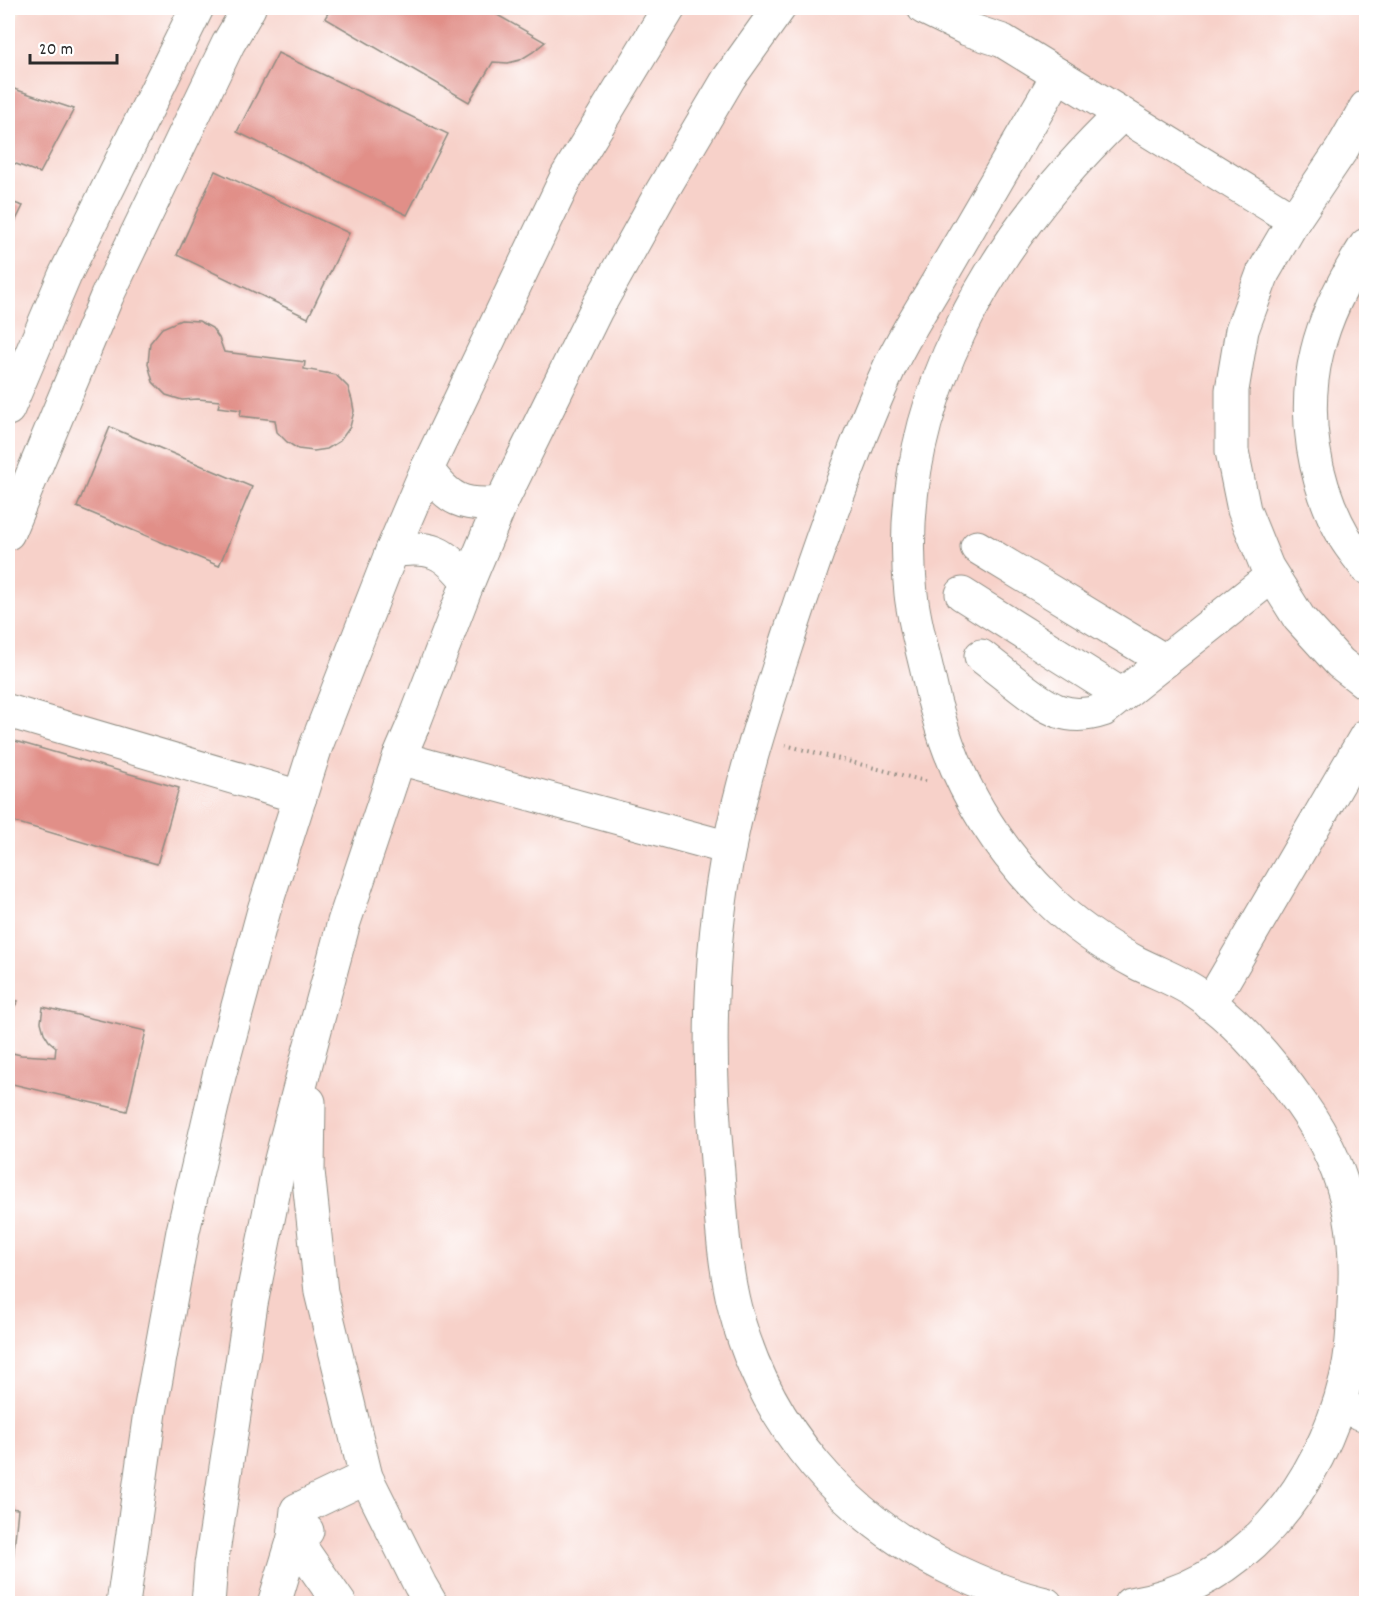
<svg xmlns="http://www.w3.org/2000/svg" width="1374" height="1611" font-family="Dekko,sans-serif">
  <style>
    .built { fill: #f7d1c9 }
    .building { fill: #e18f88 }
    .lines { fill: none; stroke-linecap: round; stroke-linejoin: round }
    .minor-casing { stroke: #8f8c82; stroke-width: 35 }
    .path { stroke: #8f8c82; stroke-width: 4; stroke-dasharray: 1.5 4.5; stroke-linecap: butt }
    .minor { stroke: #fff; stroke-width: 33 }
  </style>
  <rect width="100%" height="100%" fill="#fff"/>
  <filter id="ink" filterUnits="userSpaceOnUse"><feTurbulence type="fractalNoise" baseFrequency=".0167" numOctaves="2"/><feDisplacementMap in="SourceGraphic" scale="12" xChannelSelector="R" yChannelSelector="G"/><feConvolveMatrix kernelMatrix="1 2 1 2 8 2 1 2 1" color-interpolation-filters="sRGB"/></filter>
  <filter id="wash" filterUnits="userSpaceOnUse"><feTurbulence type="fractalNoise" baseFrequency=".008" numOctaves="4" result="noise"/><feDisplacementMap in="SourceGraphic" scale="24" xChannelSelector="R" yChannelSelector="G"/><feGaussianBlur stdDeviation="1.35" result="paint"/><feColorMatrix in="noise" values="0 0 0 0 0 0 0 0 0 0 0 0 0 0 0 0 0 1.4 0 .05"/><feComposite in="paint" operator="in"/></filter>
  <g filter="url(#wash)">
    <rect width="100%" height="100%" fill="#f3edda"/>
    <!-- built -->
    <polygon class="built" points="21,8 1366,8 1366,1603 8,1604 8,45"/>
    <g id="blocks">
      <!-- building -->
      <g class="building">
        <polygon points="331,8 485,8 545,42 533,52 520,60 508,63 493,62 469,102 325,18"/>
        <polygon points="278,53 448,134 407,215 237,132"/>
        <polygon points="8,87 74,109 40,173 8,161"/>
        <polygon points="215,171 349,233 308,318 177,255"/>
        <polygon points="8,201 23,206 8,236"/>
        <polygon points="181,320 199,321 212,328 219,338 224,352 305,362 304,369 336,375 348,387 352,400 354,411 350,427 340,441 327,449 314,451 298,449 287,442 277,432 275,420 240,416 241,410 218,407 220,401 198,399 182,400 166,395 153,382 148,364 150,343 162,328"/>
        <polygon points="110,427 252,487 219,566 77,507"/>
        <polygon points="8,739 179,788 157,864 8,820"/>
        <polygon points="8,999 18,1001 8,1017"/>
        <polygon points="43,1007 146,1031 127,1111 8,1083 8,1052 21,1055 55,1057 56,1047 49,1041 44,1033 41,1022"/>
        <polygon points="8,1508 18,1509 12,1570 8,1577"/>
      </g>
    </g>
  </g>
  <g filter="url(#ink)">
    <use href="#blocks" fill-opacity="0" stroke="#8f8c82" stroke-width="1.5"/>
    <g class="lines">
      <!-- minor casing -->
      <g class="minor-casing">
        <g id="minor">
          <polyline points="924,8 967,29 1003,41 1294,220"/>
          <polyline points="1366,107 1342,149 1294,220 1263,273 1242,330 1232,390 1232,451 1244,510 1267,567 1299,618 1340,663 1366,683"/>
          <path d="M 1122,114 C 991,239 891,407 911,594 C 914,622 922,648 928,675 C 931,687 933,699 937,711 C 956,783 996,847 1048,899 C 1074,925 1105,946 1137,963 C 1157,973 1177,980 1195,992 C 1237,1020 1273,1063 1302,1105 C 1325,1137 1342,1175 1350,1214 C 1356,1244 1356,1275 1354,1305 C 1353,1330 1352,1354 1346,1379 C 1320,1486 1244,1586 1130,1604"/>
          <path d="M 1366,245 C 1345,278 1326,314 1317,352 C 1302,414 1313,483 1345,538 C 1351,548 1359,557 1366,567"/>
          <polyline points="8,409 65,275 197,8"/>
          <path d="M 427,469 C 448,500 463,507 501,503"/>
          <polyline points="8,533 107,296 228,44 249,8"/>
          <polyline points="977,547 1165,661"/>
          <path d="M 392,551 C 430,545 445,551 468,582"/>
          <polyline points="962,594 1122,695"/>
          <path d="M 981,656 C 995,667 1008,677 1022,688 C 1049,709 1068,722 1103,710 L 1272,576"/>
          <polyline points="8,711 300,797"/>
          <polyline points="399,758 729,848"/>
          <polyline points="1210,1004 1366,736"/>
          <polyline points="309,1102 308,1171 321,1292 366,1477 420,1585 431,1604"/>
          <polyline points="1339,1406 1366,1415"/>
          <polyline points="123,1604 150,1412 183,1231 219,1076 264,910 316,746 392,551 427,469 567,176 669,8"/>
          <polyline points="208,1604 211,1565 251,1304 277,1175 310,1048 344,922 399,758 414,723 468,582 501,503 596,310 661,193 729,78 779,8"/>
          <polyline points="274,1604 294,1538 307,1531"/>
          <polyline points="340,1604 294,1538 297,1510 366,1477"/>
          <path d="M 1046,1604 C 1014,1597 985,1585 955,1571 C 845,1519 766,1427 735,1309 C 723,1261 721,1210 717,1160 C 707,1055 709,947 730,843 C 744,774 766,707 788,639 C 818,547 850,455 890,366 C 905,333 929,298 947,266 C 984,203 1021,139 1058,75"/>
        </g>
      </g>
      <!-- path -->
      <polyline class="path" points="785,745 929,782"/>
      <!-- minor -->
      <use href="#minor" class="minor"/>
    </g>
  </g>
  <!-- margin -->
  <rect width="1374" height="1611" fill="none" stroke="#fff" stroke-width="30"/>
  <!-- scale -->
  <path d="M30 54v9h87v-9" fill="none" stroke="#2b2b2b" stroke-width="3"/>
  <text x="39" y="54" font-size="18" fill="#2b2b2b" stroke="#ffffff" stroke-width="4.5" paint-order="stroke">20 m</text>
</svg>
